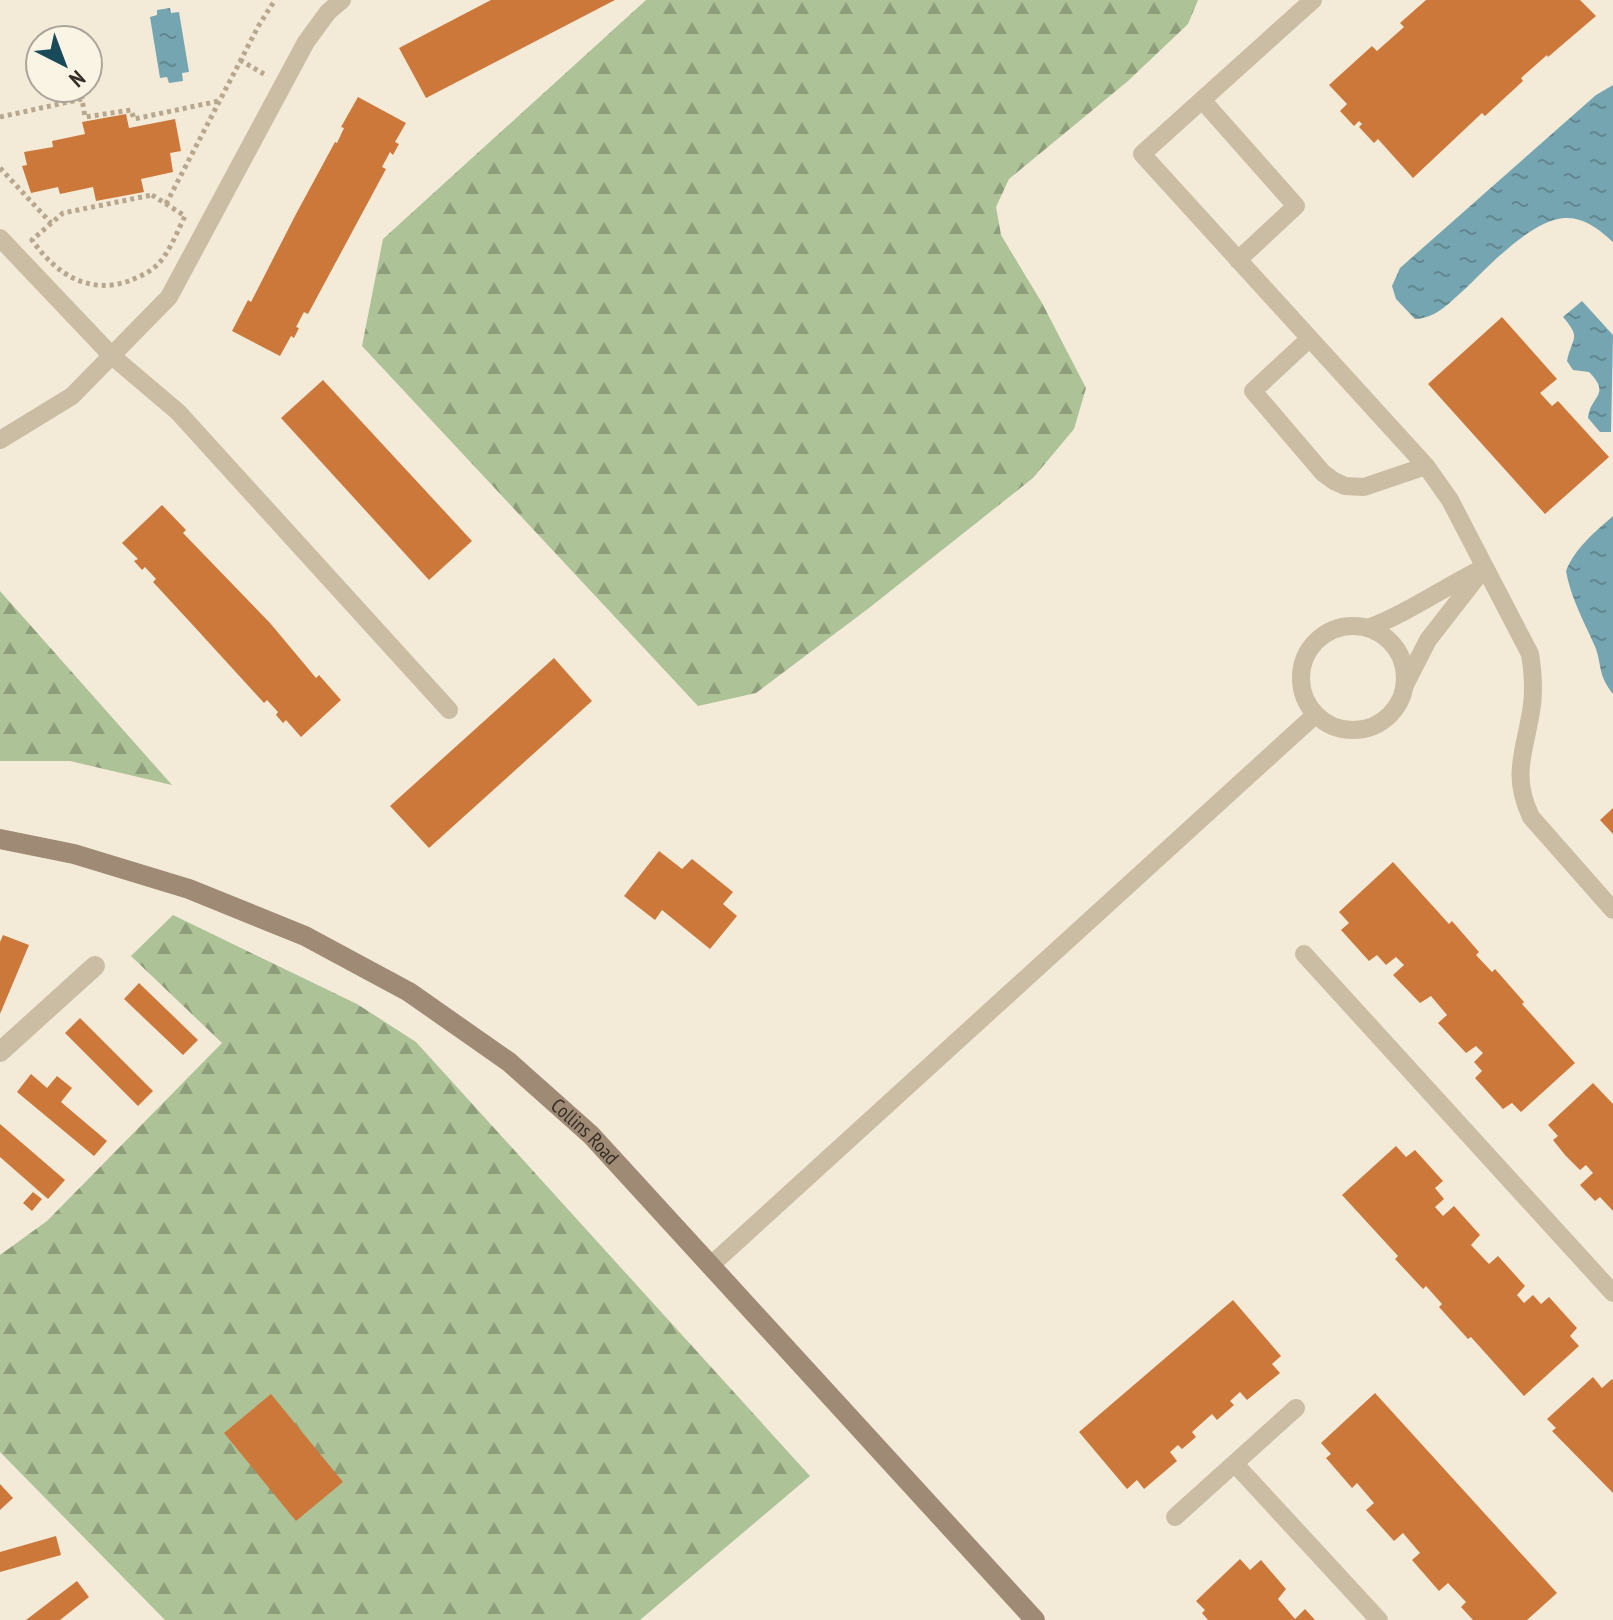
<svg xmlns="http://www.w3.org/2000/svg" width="1613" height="1620" font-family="'PT Sans Narrow',sans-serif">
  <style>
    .forest { fill: url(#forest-firs) }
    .water { fill: url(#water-ripples) }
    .building { fill: #cd783b }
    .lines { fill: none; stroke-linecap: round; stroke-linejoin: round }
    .path { stroke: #b7a78e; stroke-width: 5; stroke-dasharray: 4 4; stroke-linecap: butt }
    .lane { stroke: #cbbda4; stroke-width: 18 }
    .street { stroke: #cbbda4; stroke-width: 20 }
    .secondary { stroke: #9f8b75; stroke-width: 20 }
    .labels { text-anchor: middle; stroke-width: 8; stroke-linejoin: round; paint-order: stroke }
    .street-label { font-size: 20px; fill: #362e26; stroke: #faf4e5 }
  </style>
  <defs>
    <pattern id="forest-firs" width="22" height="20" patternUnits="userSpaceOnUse" patternTransform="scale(2)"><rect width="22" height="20" fill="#adc297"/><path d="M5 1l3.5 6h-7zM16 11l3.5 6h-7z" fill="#8e9e7b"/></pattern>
    <pattern id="water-ripples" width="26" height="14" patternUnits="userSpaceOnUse" patternTransform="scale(2)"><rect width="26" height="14" fill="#75a5b1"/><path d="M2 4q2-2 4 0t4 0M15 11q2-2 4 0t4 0" fill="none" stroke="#618790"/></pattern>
  </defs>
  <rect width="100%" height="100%" fill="#f3ebd8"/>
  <!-- forest -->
  <g class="forest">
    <polygon points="646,0 1198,0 1188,24 1128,81 1009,179 996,207 1001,235 1042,303 1086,388 1074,429 1033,478 869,608 756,693 698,706 362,346 383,239"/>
    <polygon points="0,591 172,785 70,761 0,761"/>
    <polygon points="173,915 357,1004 416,1042 810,1476 640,1620 165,1620 0,1452 0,1255 47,1221 222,1043 131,956"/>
  </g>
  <!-- water -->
  <g class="water">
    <polygon points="170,8 171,13 179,12 189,72 182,73 183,81 169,83 167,77 160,78 150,17 157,15 157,10"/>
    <path d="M 1613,85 L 1613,242 C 1600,230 1584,217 1565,218 C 1531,220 1489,266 1466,288 C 1450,302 1437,318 1415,319 L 1396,299 L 1392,286 L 1400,268 L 1596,95 Z"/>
    <path d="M 1582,301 L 1613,335 L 1611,432 L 1600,432 L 1588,418 C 1590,396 1612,395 1589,372 L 1573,370 L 1567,361 C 1572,337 1582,339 1563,317 Z"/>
    <path d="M 1613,516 L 1613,694 C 1596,673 1603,662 1593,642 C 1583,620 1570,595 1566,571 C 1575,548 1595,532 1613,516 Z"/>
  </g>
  <!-- building -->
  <g class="building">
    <polygon points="491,0 615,0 426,98 399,48"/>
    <polygon points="1426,0 1580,0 1596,16 1548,57 1547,55 1521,78 1523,81 1485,116 1482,113 1413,178 1378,139 1374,143 1359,127 1362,124 1359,121 1354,126 1340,111 1347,104 1329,85 1372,46 1377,51 1404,27 1400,23"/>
    <polygon points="358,97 406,123 395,142 399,144 393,155 390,152 382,167 386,169 308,314 304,312 296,327 299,328 294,338 291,336 280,356 232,331 248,300 251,302 296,214 335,142 337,143 344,128 341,127"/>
    <polygon points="126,114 129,128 175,119 181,151 170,153 173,172 141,179 144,192 96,201 93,187 60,194 58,187 31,193 22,166 27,165 24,152 53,147 52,141 85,134 82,122"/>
    <polygon points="1502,317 1557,379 1540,393 1552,406 1558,401 1609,457 1545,514 1428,384"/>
    <polygon points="323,380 472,541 429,580 281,418"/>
    <polygon points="162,505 186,530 183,533 270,623 316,678 319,675 341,700 301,737 286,720 283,723 276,715 278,712 267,700 264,703 190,622 153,582 156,579 145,567 142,570 134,561 138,559 122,543"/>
    <polygon points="554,658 592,701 429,848 390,806"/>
    <polygon points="1613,808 1613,834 1600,820"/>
    <polygon points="659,851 682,869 692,859 733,892 723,904 737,916 710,949 662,910 655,920 624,896"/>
    <polygon points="1393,862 1449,924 1452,921 1479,952 1476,955 1492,972 1495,969 1524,1002 1522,1004 1575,1063 1521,1112 1512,1103 1503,1109 1475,1078 1482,1071 1474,1062 1483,1053 1476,1046 1466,1053 1438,1023 1447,1015 1431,996 1420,1003 1393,975 1404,965 1396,957 1386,965 1377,955 1369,961 1341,930 1349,923 1339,912"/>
    <polygon points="3,935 29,945 0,1014 0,942"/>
    <polygon points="139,983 198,1040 183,1055 124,999"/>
    <polygon points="80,1018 153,1091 138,1106 65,1033"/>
    <polygon points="31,1074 47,1088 57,1076 72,1088 61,1102 107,1141 94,1156 17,1092"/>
    <polygon points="1593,1083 1613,1104 1613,1211 1600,1197 1595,1201 1580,1185 1593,1173 1586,1165 1580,1170 1565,1155 1553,1140 1558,1136 1548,1125"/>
    <polygon points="0,1124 65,1180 48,1199 0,1157"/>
    <polygon points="1396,1146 1406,1157 1415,1150 1443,1181 1435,1188 1444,1199 1435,1207 1443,1216 1454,1206 1480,1235 1471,1245 1489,1264 1498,1256 1525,1286 1517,1295 1524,1303 1533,1295 1541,1304 1549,1297 1577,1328 1570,1336 1579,1346 1524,1396 1471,1337 1468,1339 1439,1307 1442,1304 1426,1286 1423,1289 1395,1259 1398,1256 1342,1195"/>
    <polygon points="33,1192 42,1199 32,1211 23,1203"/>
    <polygon points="1233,1300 1281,1356 1272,1364 1280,1373 1247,1400 1240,1392 1230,1401 1234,1405 1217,1420 1212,1414 1192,1432 1196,1437 1182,1449 1178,1445 1170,1452 1177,1461 1144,1489 1137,1480 1127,1489 1079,1432"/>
    <polygon points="1593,1377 1602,1388 1612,1379 1613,1381 1613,1493 1552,1431 1556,1428 1547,1419"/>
    <polygon points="1375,1393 1557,1593 1527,1620 1473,1620 1461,1607 1466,1602 1448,1583 1439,1591 1412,1560 1420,1553 1403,1533 1394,1541 1366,1510 1374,1503 1357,1483 1352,1488 1326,1458 1331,1454 1321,1443"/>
    <polygon points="271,1394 343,1482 296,1521 224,1433"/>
    <polygon points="0,1484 13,1498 0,1510"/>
    <polygon points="56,1536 61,1555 0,1572 0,1552"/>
    <polygon points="1240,1559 1250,1570 1261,1560 1286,1589 1278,1599 1295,1619 1305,1609 1315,1620 1208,1620 1202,1613 1205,1610 1196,1601"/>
    <polygon points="77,1581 89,1597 60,1620 26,1620"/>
  </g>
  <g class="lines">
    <!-- path -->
    <g class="path">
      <polyline points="240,60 264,74"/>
      <polyline points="0,117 82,99 85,117 131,110 134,119 219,101"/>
      <polyline points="0,168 51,223"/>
      <path d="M 152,195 L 185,216 C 177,232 169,254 156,266 C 149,273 138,277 129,281 C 88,295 56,274 32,240 L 63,213 Z"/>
      <polyline points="166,204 259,25 275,0"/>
    </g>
    <!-- lane -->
    <g class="lane">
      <path d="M 1313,0 L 1142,154 L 1426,466 L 1450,500 L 1530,654 C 1533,672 1534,688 1532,705 C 1526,750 1510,773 1531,817 L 1613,910"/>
      <polyline points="1203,101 1296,206 1238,260"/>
      <polyline points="0,238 112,356 178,412 449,710"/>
      <polyline points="1309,339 1253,391 1323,473 1334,481 1345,486 1364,487 1426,466"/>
      <polyline points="0,440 72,396 169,297 306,42 328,12 342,0"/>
      <circle cx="1353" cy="678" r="52"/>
      <path d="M 1368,628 C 1408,613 1443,588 1481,569"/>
      <polyline points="1405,685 1428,640 1484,568"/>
      <polyline points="1304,954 1613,1293"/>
      <polyline points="710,1266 1315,715"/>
      <polyline points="1235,1464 1379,1620"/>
      <polyline points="1175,1517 1296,1408"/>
    </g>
    <!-- street -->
    <polyline class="street" points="0,1052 95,966"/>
    <!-- secondary -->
    <path class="secondary" id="s1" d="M 0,839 L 74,854 L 189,889 L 305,936 L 409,992 L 509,1062 L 591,1135 L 1035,1620"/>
  </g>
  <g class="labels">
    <!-- street labels -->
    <g class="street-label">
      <text dy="7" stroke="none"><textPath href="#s1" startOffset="664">Collins Road</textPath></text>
    </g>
  </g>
  <!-- north arrow -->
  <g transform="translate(64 64) rotate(138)"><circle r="38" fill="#faf4e5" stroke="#aca599" stroke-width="2"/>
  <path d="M0-6L14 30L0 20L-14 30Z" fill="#194a5a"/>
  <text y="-12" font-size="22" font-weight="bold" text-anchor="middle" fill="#362e26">N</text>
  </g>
</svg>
